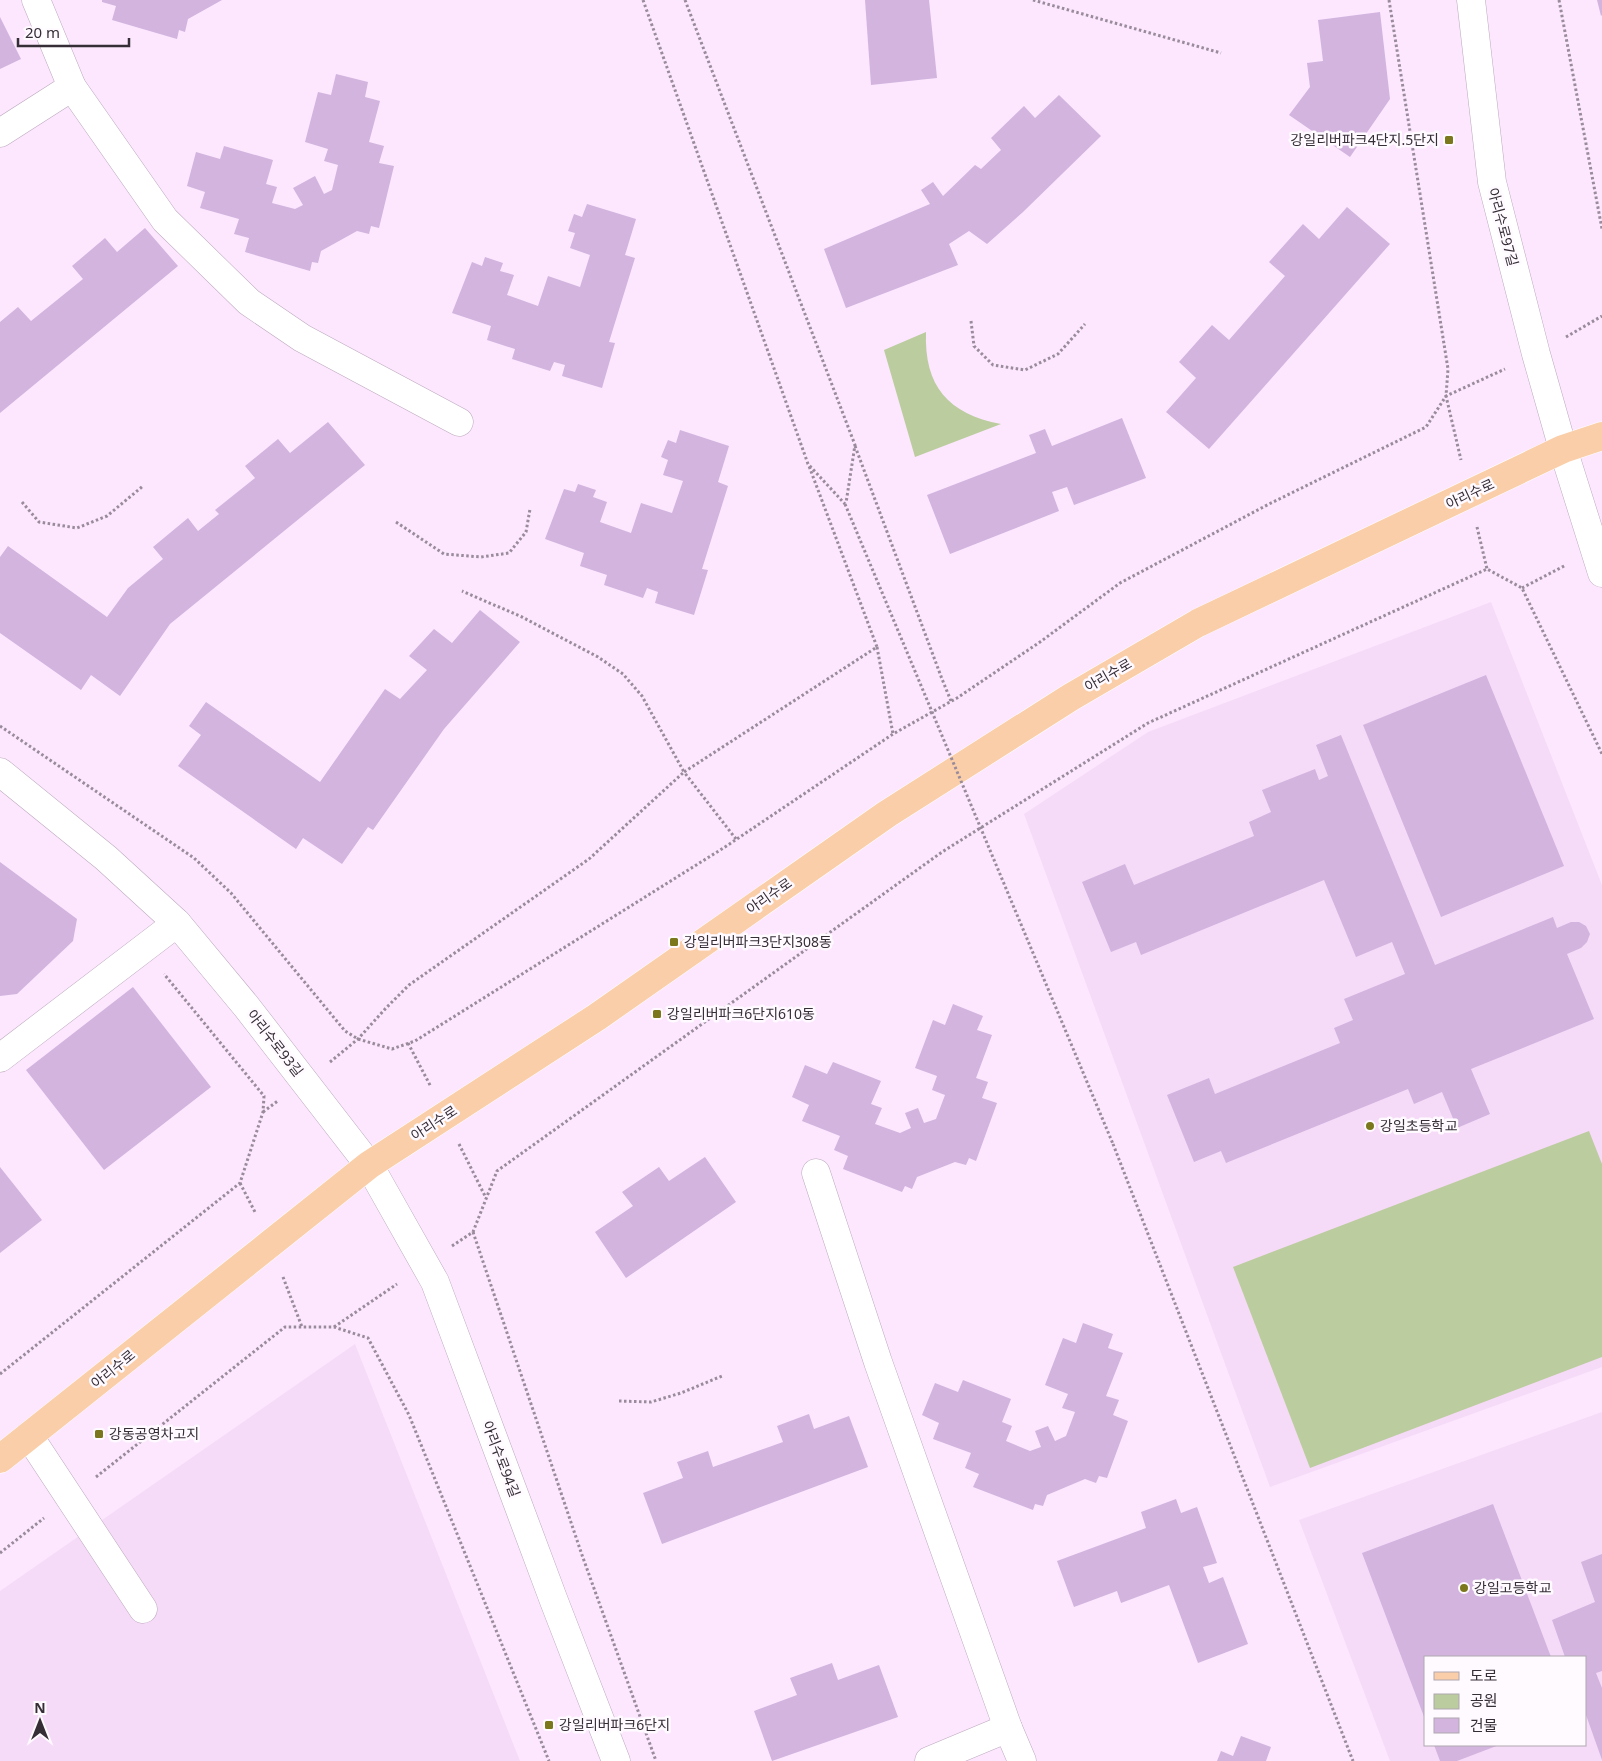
<svg xmlns="http://www.w3.org/2000/svg" width="1602" height="1761" font-family="'Noto Sans','Noto Sans KR',sans-serif">
  <style>
    .built { fill: #f6dbf8; fill-rule: evenodd }
    .green { fill: #bbcc9e }
    .building { fill: #d2b4df }
    .lines { fill: none; stroke-linecap: round; stroke-linejoin: round }
    .minor-casing { stroke: #bda9be; stroke-width: 29 }
    .major-casing { stroke: #fff; stroke-width: 29 }
    .path { stroke: #998b9b; stroke-width: 3; stroke-dasharray: 2.5 2.5; stroke-linecap: butt }
    .minor { stroke: #fff; stroke-width: 28 }
    .major { stroke: #facea9; stroke-width: 28 }
    .path-bridge { stroke: #998b9b; stroke-width: 3; stroke-dasharray: 2.5 2.5; stroke-linecap: butt }
    .poi-dot { fill: #7a771d; stroke: #fffaff; stroke-width: 2 }
    .labels { text-anchor: middle; stroke-width: 5; stroke-linejoin: round; paint-order: stroke }
    .poi-label { font-size: 14px; fill: #362e37; stroke: #fffaff; text-anchor: start }
    .street-label { font-size: 14px; fill: #362e37; stroke: #fffaff }
  </style>
  <rect width="100%" height="100%" fill="#fce7fe"/>
  <!-- built -->
  <g class="built">
    <polygon points="1491,602 1602,885 1602,1367 1270,1487 1024,814 1148,732"/>
    <polygon points="355,1344 520,1761 0,1761 0,1591"/>
    <path d="M 1602,1412 L 1602,1761 L 1390,1761 L 1299,1520 ZM 1426,1657 L 1586,1657 L 1586,1745 L 1426,1745 Z"/>
  </g>
  <!-- green -->
  <g class="green">
    <path d="M 926,332 C 924,386 948,414 1001,424 L 915,457 L 884,350 Z"/>
    <polygon points="1589,1131 1602,1164 1602,1357 1310,1468 1233,1267"/>
  </g>
  <!-- building -->
  <g class="building">
    <polygon points="102,0 222,0 188,19 185,32 179,30 177,39 112,20 116,6 102,2"/>
    <polygon points="865,0 929,0 937,78 871,85"/>
    <polygon points="1597,0 1602,0 1602,15 1601,16"/>
    <polygon points="1380,12 1390,99 1350,157 1289,115 1310,87 1307,63 1323,61 1318,20"/>
    <polygon points="0,17 21,59 0,69"/>
    <polygon points="336,74 368,82 365,97 380,101 369,142 384,146 379,163 394,166 379,228 371,226 369,234 357,231 321,251 318,263 312,262 310,271 245,252 249,238 234,234 239,219 200,208 205,192 187,186 196,152 220,159 224,146 273,160 266,184 277,187 272,203 295,209 303,205 293,188 315,176 324,194 332,190 338,165 324,161 328,149 305,142 318,92 331,95"/>
    <polygon points="1059,95 1101,136 1023,212 987,244 969,231 949,244 958,265 846,308 824,249 930,204 921,190 933,182 943,196 975,165 981,169 1001,150 991,138 1024,106 1035,118"/>
    <polygon points="587,204 636,219 625,255 635,258 609,342 615,343 602,388 562,376 565,365 554,362 550,371 512,359 515,349 487,340 491,326 452,313 472,262 482,266 485,257 503,263 500,271 514,275 507,295 538,306 548,276 580,287 590,255 570,248 575,233 568,231 574,214 582,217"/>
    <polygon points="1347,207 1390,244 1209,449 1166,412 1196,378 1179,362 1212,325 1229,340 1285,276 1269,262 1303,224 1319,239"/>
    <polygon points="145,228 178,266 0,413 0,322 18,307 31,321 83,279 72,266 105,238 117,252"/>
    <polygon points="1122,418 1146,478 1074,505 1067,487 1052,492 1059,511 950,554 927,495 1036,453 1029,435 1045,429 1052,446"/>
    <polygon points="328,422 365,465 170,624 120,696 91,675 81,690 0,633 0,557 8,546 107,617 128,588 163,559 153,547 188,518 198,531 219,514 215,510 255,478 245,466 278,439 290,453"/>
    <polygon points="680,430 729,446 718,482 728,486 702,569 708,570 694,615 655,603 658,592 647,588 643,598 604,585 607,575 580,566 584,553 545,539 564,489 575,492 578,484 596,490 593,497 607,502 600,522 631,533 641,503 672,513 683,481 663,475 668,460 661,457 668,440 676,443"/>
    <polygon points="480,610 520,642 444,729 373,830 368,827 342,864 303,838 296,849 178,766 201,735 189,726 206,702 320,782 385,689 400,699 427,670 409,656 434,629 452,643"/>
    <polygon points="1486,675 1564,866 1441,917 1363,725"/>
    <polygon points="1341,735 1435,965 1553,917 1557,928 1571,922 1579,922 1586,926 1590,934 1587,942 1581,948 1567,954 1594,1019 1471,1069 1490,1114 1457,1128 1442,1092 1414,1104 1408,1089 1226,1163 1221,1151 1194,1162 1167,1095 1209,1078 1215,1094 1340,1043 1334,1028 1353,1020 1344,999 1405,974 1392,942 1356,957 1324,880 1141,955 1136,942 1111,952 1082,882 1125,864 1134,885 1254,836 1249,822 1271,812 1262,790 1315,769 1319,780 1328,776 1316,745"/>
    <polygon points="0,862 77,919 73,941 17,994 0,996"/>
    <polygon points="133,987 211,1087 104,1170 26,1070"/>
    <polygon points="953,1004 983,1016 977,1030 992,1035 976,1078 988,1082 982,1098 997,1103 976,1161 969,1158 966,1165 955,1162 917,1177 912,1189 905,1186 902,1192 843,1169 848,1156 834,1150 840,1136 802,1121 809,1105 792,1097 805,1065 827,1074 833,1062 881,1081 871,1104 882,1108 875,1124 900,1133 911,1128 905,1113 918,1108 924,1123 936,1119 945,1095 932,1090 937,1076 915,1068 933,1020 945,1025"/>
    <polygon points="705,1157 736,1202 626,1278 595,1232 633,1206 622,1192 659,1167 669,1181"/>
    <polygon points="0,1167 42,1220 0,1253"/>
    <polygon points="1083,1323 1113,1334 1108,1348 1123,1353 1106,1396 1119,1400 1113,1415 1128,1421 1107,1478 1099,1476 1096,1483 1085,1479 1047,1495 1043,1506 1035,1504 1033,1510 973,1487 979,1474 965,1468 971,1453 933,1439 939,1423 922,1415 935,1383 958,1392 963,1380 1011,1399 1002,1422 1012,1426 1006,1441 1030,1451 1041,1447 1035,1431 1048,1426 1055,1441 1066,1436 1075,1412 1062,1408 1068,1394 1045,1385 1063,1338 1076,1343"/>
    <polygon points="809,1414 814,1429 849,1416 868,1467 662,1544 643,1493 683,1478 677,1462 708,1451 713,1467 783,1442 777,1426"/>
    <polygon points="1176,1499 1181,1513 1197,1507 1217,1563 1203,1567 1209,1583 1223,1577 1248,1644 1198,1663 1169,1585 1121,1603 1117,1591 1074,1607 1057,1561 1146,1528 1141,1512"/>
    <polygon points="1493,1504 1551,1657 1426,1657 1426,1722 1362,1553"/>
    <polygon points="1602,1554 1602,1671 1596,1673 1602,1688 1602,1760 1586,1715 1586,1657 1565,1657 1552,1620 1595,1602 1581,1562"/>
    <polygon points="832,1663 838,1680 879,1665 898,1717 772,1761 754,1711 797,1695 790,1678"/>
    <polygon points="1241,1736 1271,1747 1266,1761 1217,1761 1221,1751 1233,1756"/>
    <polygon points="1434,1745 1499,1745 1457,1761 1440,1761"/>
  </g>
  <g class="lines">
    <!-- minor casing -->
    <g class="minor-casing">
      <g id="minor">
        <polyline points="36,0 72,87 165,220 249,302 302,338 459,422"/>
        <polyline points="1471,0 1492,182 1536,354 1563,449 1602,573"/>
        <polyline points="0,133 72,87"/>
        <polyline points="0,772 106,858 177,923 246,1006 369,1165 435,1282 554,1601 616,1761"/>
        <polyline points="0,1058 177,923"/>
        <polyline points="816,1173 878,1362 1008,1728 1022,1761"/>
        <polyline points="29,1436 143,1609"/>
        <polyline points="929,1761 1008,1728"/>
      </g>
    </g>
    <!-- major casing -->
    <g class="major-casing">
      <polyline id="major" points="0,1459 369,1165 597,1017 887,814 1071,697 1198,623 1563,449 1602,436"/>
    </g>
    <!-- path -->
    <g class="path">
      <polyline points="643,0 808,464 845,504"/>
      <polyline points="685,0 855,445 846,503"/>
      <polyline points="1033,0 1221,53"/>
      <polyline points="1389,0 1448,369 1446,396 1461,460"/>
      <polyline points="1559,0 1602,229"/>
      <polyline points="971,321 974,346 993,365 1025,370 1058,354 1085,324"/>
      <polyline points="1566,337 1602,316"/>
      <polyline points="855,446 942,679 951,701"/>
      <polyline points="22,502 39,522 77,528 107,516 143,486"/>
      <polyline points="396,522 444,554 481,557 509,553 526,532 530,509"/>
      <polyline points="1477,527 1487,569"/>
      <polyline points="1522,588 1566,565"/>
      <polyline points="877,647 893,734"/>
      <polyline points="0,726 194,858 231,893 345,1031 358,1039 392,1049 415,1041 725,847 893,734 957,698 1040,642 1120,583 1269,504 1426,427 1446,396 1505,369"/>
      <polyline points="736,839 684,772 877,647 809,466"/>
      <polyline points="408,1043 431,1087"/>
      <polyline points="330,1062 358,1039 386,1008 409,985 589,859 684,772 642,696 623,674 598,657 522,617 462,591"/>
      <polyline points="263,1112 279,1100"/>
      <polyline points="459,1144 486,1198"/>
      <polyline points="1113,1144 1353,1761"/>
      <polyline points="240,1183 256,1214"/>
      <polyline points="473,1232 582,1555 656,1761"/>
      <polyline points="452,1246 473,1232 497,1171 942,852 1148,723 1487,569 1522,588 1602,754"/>
      <polyline points="283,1277 302,1327"/>
      <polyline points="334,1327 397,1284"/>
      <polyline points="0,1374 240,1183 263,1112 264,1096 164,974"/>
      <polyline points="619,1401 651,1402 681,1393 722,1376"/>
      <polyline points="96,1477 285,1327 334,1327 368,1338 409,1415 549,1761"/>
      <polyline points="0,1553 44,1518"/>
    </g>
    <!-- minor -->
    <use href="#minor" class="minor"/>
    <!-- major -->
    <use href="#major" class="major"/>
    <!-- path-bridge -->
    <polyline class="path-bridge" points="845,504 1113,1144"/>
  </g>
  <!-- markers -->
  <g class="poi-dot">
    <rect x="1444" y="135" width="10" height="10" rx="2.5"/>
    <rect x="669" y="937" width="10" height="10" rx="2.5"/>
    <rect x="652" y="1009" width="10" height="10" rx="2.5"/>
    <circle cx="1370" cy="1126" r="5"/>
    <rect x="94" y="1429" width="10" height="10" rx="2.5"/>
    <circle cx="1464" cy="1588" r="5"/>
    <rect x="544" y="1720" width="10" height="10" rx="2.5"/>
  </g>
  <g class="labels">
    <!-- poi labels -->
    <g class="poi-label">
      <text x="1439" y="145" text-anchor="end">강일리버파크4단지.5단지</text>
      <text x="684" y="947">강일리버파크3단지308동</text>
      <text x="667" y="1019">강일리버파크6단지610동</text>
      <text x="1380" y="1131">강일초등학교</text>
      <text x="109" y="1439">강동공영차고지</text>
      <text x="1474" y="1593">강일고등학교</text>
      <text x="559" y="1730">강일리버파크6단지</text>
    </g>
    <!-- street labels -->
    <g class="street-label">
      <text transform="translate(1503 227) rotate(75)" y="5">아리수로97길</text>
      <text transform="translate(1470 494) rotate(-25)" y="5">아리수로</text>
      <text transform="translate(1108 675) rotate(-30)" y="5">아리수로</text>
      <text transform="translate(769 896) rotate(-35)" y="5">아리수로</text>
      <text transform="translate(275 1043) rotate(52)" y="5">아리수로93길</text>
      <text transform="translate(434 1123) rotate(-33)" y="5">아리수로</text>
      <text transform="translate(113 1369) rotate(-39)" y="5">아리수로</text>
      <text transform="translate(501 1459) rotate(69)" y="5">아리수로94길</text>
    </g>
  </g>
  <!-- legend -->
  <rect x="1424" y="1656" width="162" height="90" fill="#fffaff" stroke="#afa8af"/>
  <rect x="1434" y="1672" width="25" height="8" fill="#facea9" stroke="#afa8af"/>
  <text x="1470" y="1681" font-size="15" fill="#362e37">도로</text>
  <rect x="1434" y="1694" width="25" height="15" fill="#bbcc9e" stroke="#afa8af"/>
  <text x="1470" y="1706" font-size="15" fill="#362e37">공원</text>
  <rect x="1434" y="1718" width="25" height="15" fill="#d2b4df" stroke="#afa8af"/>
  <text x="1470" y="1731" font-size="15" fill="#362e37">건물</text>
  <!-- north arrow -->
  <g transform="translate(40 1721)" stroke="#fffaff" stroke-width="4" paint-order="stroke">
  <path d="M0-4L9 19L0 12L-9 19Z" fill="#362e37"/>
  <text y="-8" font-size="14" font-weight="bold" text-anchor="middle" fill="#362e37">N</text>
  </g>
  <!-- scale -->
  <path d="M18 38v8h111v-8" fill="none" stroke="#362e37" stroke-width="2.5"/>
  <text x="25" y="38" font-size="15" fill="#362e37" stroke="#fffaff" stroke-width="4" paint-order="stroke">20 m</text>
</svg>
